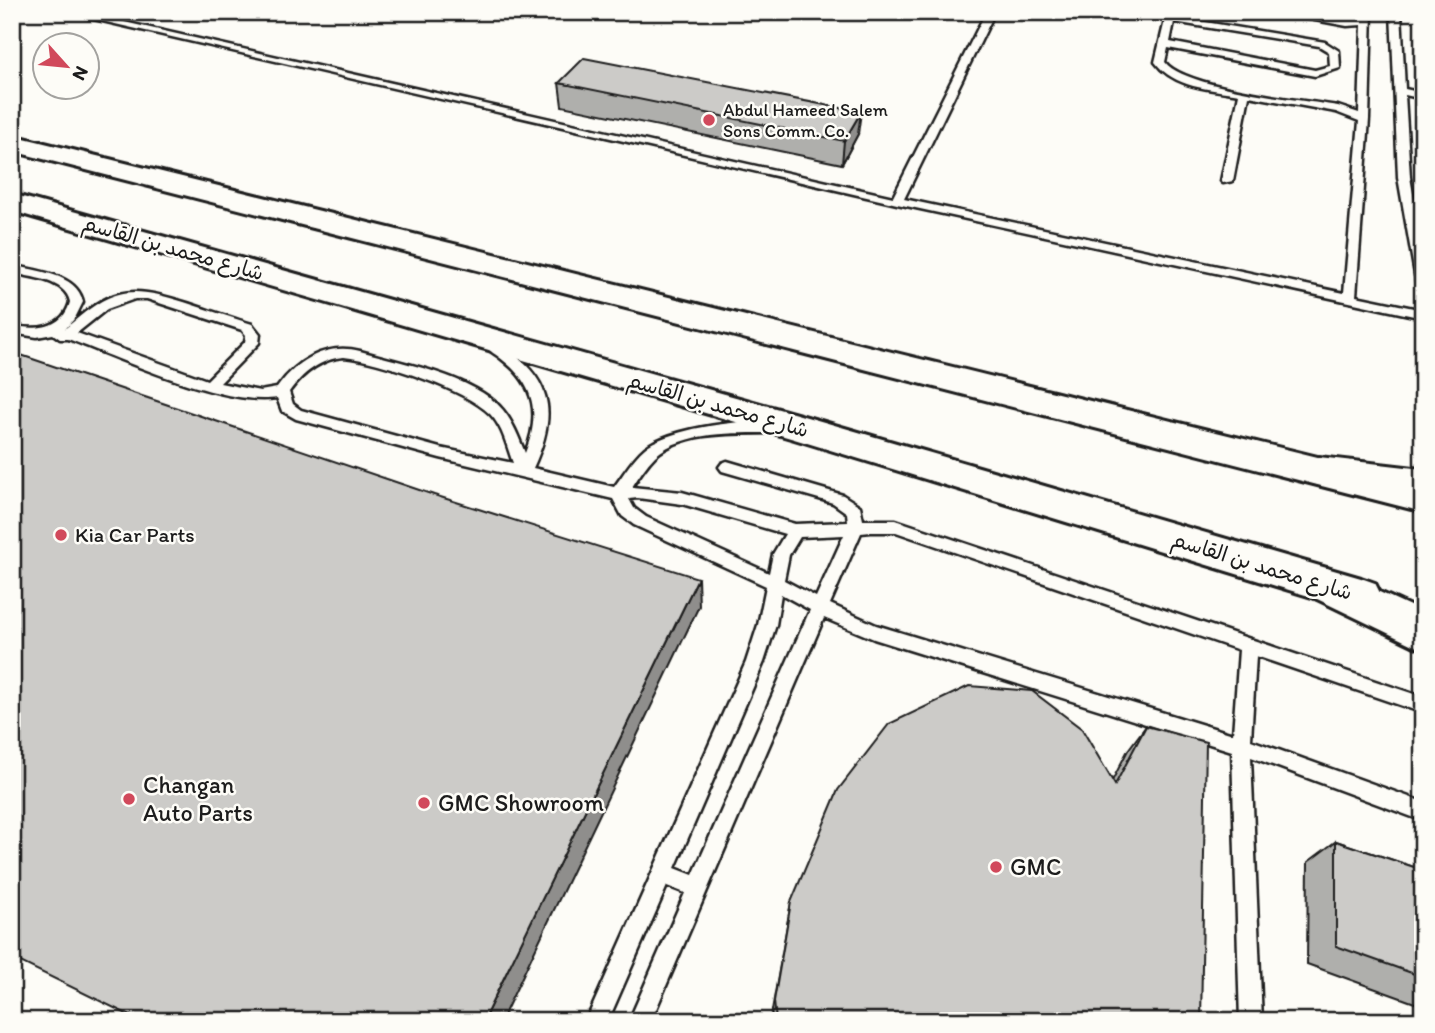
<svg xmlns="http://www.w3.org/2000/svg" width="1435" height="1033" font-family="Itim,'Playpen Sans Arabic',sans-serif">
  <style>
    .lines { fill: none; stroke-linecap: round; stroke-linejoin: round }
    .lane-casing { stroke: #1c1c1c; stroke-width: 5 }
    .primary-casing { stroke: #1c1c1c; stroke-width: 6 }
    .highway-casing { stroke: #1c1c1c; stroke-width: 6 }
    .lane { fill: #fdfcf7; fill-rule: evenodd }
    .primary { fill: #fdfcf7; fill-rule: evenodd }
    .highway { fill: #fdfcf7; fill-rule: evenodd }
    .wall { fill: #afafac; stroke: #1c1c1c; stroke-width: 2 }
    .shaded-wall { fill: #8f8e8c; stroke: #1c1c1c; stroke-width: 2 }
    .building { fill: #cccbc8; stroke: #1c1c1c; stroke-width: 2 }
    .poi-dot { fill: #d1495b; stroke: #fdfcf7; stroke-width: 2.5 }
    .labels { text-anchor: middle; stroke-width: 5; stroke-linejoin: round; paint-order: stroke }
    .far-poi-label { font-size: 18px; fill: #1c1c1c; stroke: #fdfcf7; text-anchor: start }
    .street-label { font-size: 21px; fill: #1c1c1c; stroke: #fdfcf7 }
    .poi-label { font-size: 21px; fill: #1c1c1c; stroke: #fdfcf7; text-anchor: start }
    .near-poi-label { font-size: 24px; fill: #1c1c1c; stroke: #fdfcf7; text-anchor: start }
  </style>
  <rect width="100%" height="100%" fill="#fdfcf7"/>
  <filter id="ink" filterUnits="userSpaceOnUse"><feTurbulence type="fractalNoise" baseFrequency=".0143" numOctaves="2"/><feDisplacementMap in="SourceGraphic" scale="14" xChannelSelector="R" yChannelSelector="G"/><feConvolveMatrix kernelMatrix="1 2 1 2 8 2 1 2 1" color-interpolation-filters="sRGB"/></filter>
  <g filter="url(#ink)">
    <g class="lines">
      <!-- lane casing -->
      <g class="lane-casing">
        <g id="lane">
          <path d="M 63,12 L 80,12 L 893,197 L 986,12 L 995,12 L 904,199 L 1344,293 L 1359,121 L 1336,112 L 1249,96 L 1233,181 L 1223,183 L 1221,181 L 1239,94 C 1210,89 1174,88 1155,62 L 1167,12 L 1177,12 L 1175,17 L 1325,42 L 1339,51 L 1340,68 L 1315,76 L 1168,48 L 1165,62 C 1184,88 1302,100 1338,106 L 1359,113 L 1362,25 L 1347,26 L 1272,12 C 1302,12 1332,21 1362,19 L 1362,12 L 1372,12 L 1369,119 L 1356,296 L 1423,310 L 1423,318 L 897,204 ZM 1174,22 L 1319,46 L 1329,52 L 1330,66 L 1315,70 L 1170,42 Z"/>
          <polygon points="1391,12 1401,12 1405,89 1423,93 1423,99 1405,95 1410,177 1423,249 1423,290 1417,286 1398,177"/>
          <path d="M 12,265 C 35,271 77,273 83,302 L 75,318 L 65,329 C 111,289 126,284 184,302 C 206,309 229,317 252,324 L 260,334 L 259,343 L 220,383 L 260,391 L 277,388 C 296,361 326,342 360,351 C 401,363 475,376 503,410 C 513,422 519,438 525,453 C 540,417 536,386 504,361 C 497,355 489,351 483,344 L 485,341 C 495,339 501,346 509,351 C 556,384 555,420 533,468 L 614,487 C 624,474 632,459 645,448 C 669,428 754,416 784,424 L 786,428 L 779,433 C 740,434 687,429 655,456 C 646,465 639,476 632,487 L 682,492 L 795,524 L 848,522 L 847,513 L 833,503 L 722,471 L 719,467 L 722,463 L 727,461 L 843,495 L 860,506 L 863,520 L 896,520 L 1423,697 L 1423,713 L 1256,656 L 1251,740 L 1423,802 L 1423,821 L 1251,757 L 1262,1021 L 1240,1021 L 1232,751 L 874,639 L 824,618 L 651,1021 L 629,1021 L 685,893 L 667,886 L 608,1021 L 586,1021 L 746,662 L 758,625 L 766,586 L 634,525 L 622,516 L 613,499 L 440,458 L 296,419 L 282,411 L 277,398 C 225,407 121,359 68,339 L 60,339 L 53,334 L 37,337 L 12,333 L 12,325 C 35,331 63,329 70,302 C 66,280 30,277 12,273 ZM 135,299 L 147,299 L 242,330 L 246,335 L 245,342 L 207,380 L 77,333 L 107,309 ZM 344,357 C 379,361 465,389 490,414 C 503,427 507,447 513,463 L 440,448 L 301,410 L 293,404 L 289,392 C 303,373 320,359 344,357 ZM 638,498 L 682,504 L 785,534 L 773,554 L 769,573 L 646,517 L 634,508 L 629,499 ZM 871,532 L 896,532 L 1239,650 L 1233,734 L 876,625 L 830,604 L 861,533 ZM 844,535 L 816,597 L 784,580 L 789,555 L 800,537 ZM 781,594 L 810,610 L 693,875 L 675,868 L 764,662 L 776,625 Z"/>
        </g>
      </g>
      <!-- primary casing -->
      <g class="primary-casing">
        <g id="primary">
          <polygon points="12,135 1423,483 1423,512 12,151"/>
          <polygon points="12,194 800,415 1361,578 1375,583 1381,595 1375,607 1361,612 794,439 12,211"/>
        </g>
      </g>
      <!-- highway casing -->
      <g class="highway-casing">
        <g id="highway">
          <polygon points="1319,457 1423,469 1423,497 1319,485 1306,481 1300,471 1306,461"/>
          <polygon points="1327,568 1423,612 1423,650 1313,597 1307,585 1313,573"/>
        </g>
      </g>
      <!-- lane -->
      <use href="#lane" class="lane"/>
      <!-- primary -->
      <use href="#primary" class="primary"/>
      <!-- highway -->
      <use href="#highway" class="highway"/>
    </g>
    <!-- wall -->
    <g class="wall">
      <polygon points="559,83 858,134 842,164 562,106"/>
      <polygon points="1146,726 1201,1021 771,1021 771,1016 791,902 1112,781 1128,750"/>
      <polygon points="1336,841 1423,870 1423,1006 1307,964 1308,862"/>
    </g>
    <!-- shaded-wall -->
    <g class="shaded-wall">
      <polygon points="861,112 858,134 842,164 844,141"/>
      <polygon points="698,578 699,606 501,1021 483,1021"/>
    </g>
    <!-- building -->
    <g class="building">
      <polygon points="584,58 861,112 844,141 559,83"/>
      <polygon points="12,352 434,495 698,578 483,1021 141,1021 12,958"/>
      <polygon points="969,686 1032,691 1082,729 1115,785 1146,726 1206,742 1201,1021 776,1021 774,1001 791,902 838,790 889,724"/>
      <polygon points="1336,841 1423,870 1423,977 1336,946"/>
    </g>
  </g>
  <!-- markers -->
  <g class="poi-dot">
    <circle cx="709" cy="120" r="7"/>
    <circle cx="61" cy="535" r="7"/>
    <circle cx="129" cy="799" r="7"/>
    <circle cx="424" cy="803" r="7"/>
    <circle cx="996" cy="867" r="7"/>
  </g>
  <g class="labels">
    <!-- far-poi labels -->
    <g class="far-poi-label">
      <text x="723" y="116">Abdul Hameed Salem<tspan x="723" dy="21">Sons Comm. Co.</tspan></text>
    </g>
    <!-- street labels -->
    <g class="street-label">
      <text transform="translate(173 248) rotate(16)" y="7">شارع محمد بن القاسم</text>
      <text transform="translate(718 405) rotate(16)" y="7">شارع محمد بن القاسم</text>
      <text transform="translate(1262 566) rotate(17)" y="7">شارع محمد بن القاسم</text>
    </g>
    <!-- poi labels -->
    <g class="poi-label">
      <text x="75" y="542">Kia Car Parts</text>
    </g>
    <!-- near-poi labels -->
    <g class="near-poi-label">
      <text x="143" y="793">Changan<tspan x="143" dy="28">Auto Parts</tspan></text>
      <text x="438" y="811">GMC Showroom</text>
      <text x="1010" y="875">GMC</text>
    </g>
  </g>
  <!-- margin -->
  <rect width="1435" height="1033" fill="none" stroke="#fdfcf7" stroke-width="42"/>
  <rect x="21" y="21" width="1393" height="991" fill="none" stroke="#1c1c1c" stroke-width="2.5" filter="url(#ink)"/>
  <!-- north arrow -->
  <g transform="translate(66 66) rotate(117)"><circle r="33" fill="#fdfcf7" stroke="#a3a29f" stroke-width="2"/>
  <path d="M0-5L12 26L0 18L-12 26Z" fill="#d1495b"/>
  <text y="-10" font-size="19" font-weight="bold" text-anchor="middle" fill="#1c1c1c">N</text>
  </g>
</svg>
